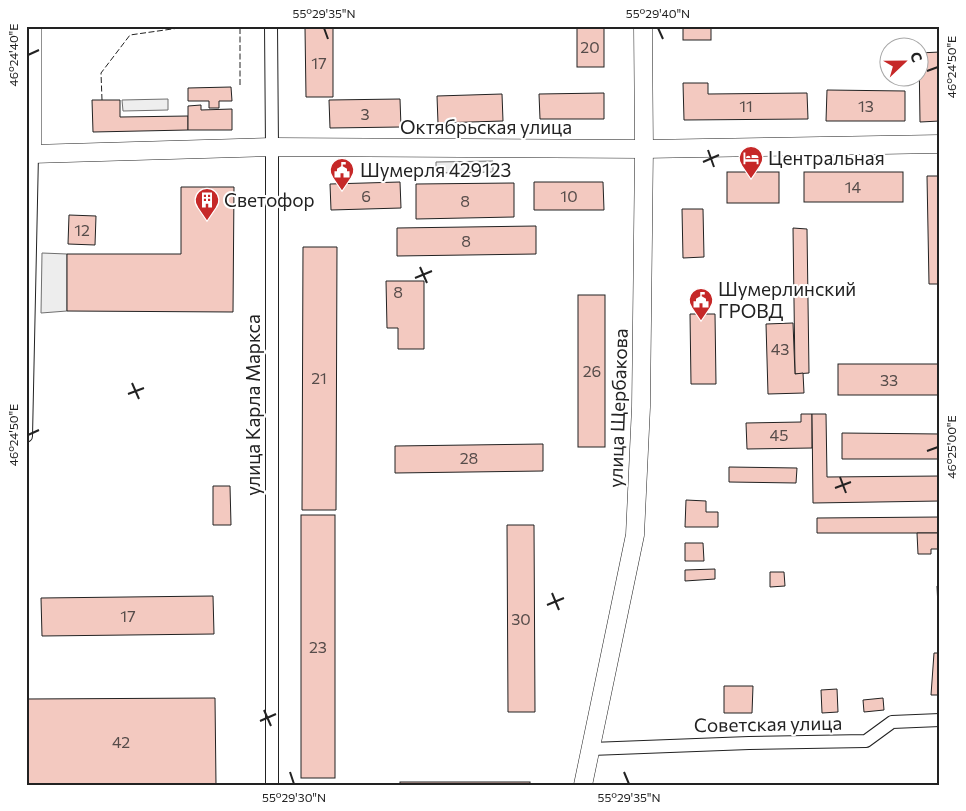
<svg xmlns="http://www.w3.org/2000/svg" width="966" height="811" font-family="Commissioner,sans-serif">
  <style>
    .green { fill: #eee; stroke: #6f6f6f }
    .parking { fill: #ededed; stroke: #6f6f6f }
    .building { fill: #f3c9c0; stroke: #222 }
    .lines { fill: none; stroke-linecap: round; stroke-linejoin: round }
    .street-casing { stroke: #222; stroke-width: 14 }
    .secondary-casing { stroke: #222; stroke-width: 19 }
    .street { stroke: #fff; stroke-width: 12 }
    .secondary { stroke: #fff; stroke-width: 18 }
    .fence { stroke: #222; stroke-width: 1; stroke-dasharray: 6 2.5; stroke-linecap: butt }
    .ticks { fill: none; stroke: #222; stroke-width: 2 }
    .labels { text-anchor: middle; stroke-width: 4; stroke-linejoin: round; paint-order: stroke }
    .number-label { font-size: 16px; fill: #564c4a }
    .street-label { font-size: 19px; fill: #222; stroke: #fff }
    .poi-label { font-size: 19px; fill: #222; stroke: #fff; text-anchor: start }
    .neatline { fill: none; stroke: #222; stroke-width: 2 }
    .ticks-label { font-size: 12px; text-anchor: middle; fill: #222 }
  </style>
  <rect width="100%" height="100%" fill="#fff"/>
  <!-- green -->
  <polygon class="green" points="168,99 168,110 123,111 122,100"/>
  <!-- parking -->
  <g class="parking">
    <polygon points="493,161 493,172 436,173 436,162"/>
    <polygon points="42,253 67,254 67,311 41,313"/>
  </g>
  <!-- building -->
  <g class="building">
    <rect x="577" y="26" width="27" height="41"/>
    <rect x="683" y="26" width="28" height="14"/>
    <polygon points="305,28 333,28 333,97 306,97"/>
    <polygon points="940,52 940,121 920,122 919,53"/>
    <polygon points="683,83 708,83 708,94 807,93 808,119 684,120"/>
    <polygon points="231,87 232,101 219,101 219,108 209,108 209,101 188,101 188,88"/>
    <polygon points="827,90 905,91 905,121 826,121"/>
    <polygon points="604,93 604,119 540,119 539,94"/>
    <polygon points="502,94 503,121 438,123 437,96"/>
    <polygon points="400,99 401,127 330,128 329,100"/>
    <polygon points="92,100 120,100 120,117 188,116 188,130 93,132"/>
    <polygon points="201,105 201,110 232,109 232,130 188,130 188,106"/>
    <rect x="727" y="172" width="52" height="31"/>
    <rect x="804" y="172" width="99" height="30"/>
    <polygon points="927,176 940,176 940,284 929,284"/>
    <polygon points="400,182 401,208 331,210 330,184"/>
    <polygon points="534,182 603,182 604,210 534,210"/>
    <polygon points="514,183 514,217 416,219 416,184"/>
    <polygon points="181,187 234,187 233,312 67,311 67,254 181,254"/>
    <polygon points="682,209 703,209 704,257 683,258"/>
    <polygon points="69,215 96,216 95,245 68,244"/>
    <polygon points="536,226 536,254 397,256 397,228"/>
    <polygon points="793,228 807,229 809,373 795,374"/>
    <polygon points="303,247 337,247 336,510 302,510"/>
    <polygon points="386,281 424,281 424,349 398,349 398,328 387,328"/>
    <rect x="578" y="295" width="27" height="152"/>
    <polygon points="690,314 715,314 716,384 691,384"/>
    <polygon points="793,323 795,374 803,373 804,393 768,394 766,324"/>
    <rect x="838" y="364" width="102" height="31"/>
    <polygon points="801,414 812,414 812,448 747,449 746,423 801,422"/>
    <polygon points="812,414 826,414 827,477 940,476 940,501 813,503"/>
    <polygon points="842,433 940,434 940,459 842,459"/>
    <polygon points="543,444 543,471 395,473 395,446"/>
    <polygon points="729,467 797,468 796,483 729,482"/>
    <polygon points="213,486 230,486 231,525 213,525"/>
    <polygon points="686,500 706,501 706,512 718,512 718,527 685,527"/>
    <rect x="301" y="515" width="34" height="263"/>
    <polygon points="940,517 940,533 817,533 817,518"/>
    <polygon points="507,525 534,525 535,712 508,712"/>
    <polygon points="917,533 940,533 940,549 931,549 931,554 918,554"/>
    <polygon points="685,543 703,543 704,561 685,561"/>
    <polygon points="715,569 715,579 685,581 685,570"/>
    <polygon points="770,572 784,572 785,586 770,587"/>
    <polygon points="937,586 940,586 940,607 938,607"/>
    <polygon points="213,596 214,634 42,636 41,598"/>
    <polygon points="934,653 940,653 940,695 931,695"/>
    <polygon points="724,686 753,686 752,713 724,713"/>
    <polygon points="837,689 838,712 822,713 821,690"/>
    <polygon points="215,698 216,785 26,785 26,699"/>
    <polygon points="883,698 884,710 864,712 863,700"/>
    <rect x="400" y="782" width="130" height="3"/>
  </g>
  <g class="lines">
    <!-- street casing -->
    <g class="street-casing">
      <g id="street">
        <polyline points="271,26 272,147 272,785"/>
        <polyline points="26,436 32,154"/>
        <polyline points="591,749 749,743 866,741 892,722 940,720"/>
      </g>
    </g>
    <!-- secondary casing -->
    <g class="secondary-casing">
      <g id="secondary">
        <polyline points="32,26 32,154 272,147 644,149 940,144"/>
        <polyline points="583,785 635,535 641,407 644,149 643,26"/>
      </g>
    </g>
    <!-- street -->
    <use href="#street" class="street"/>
    <!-- secondary -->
    <use href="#secondary" class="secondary"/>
    <!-- fence -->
    <g class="fence">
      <polyline points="240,85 240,26"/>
      <polyline points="102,100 101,73 130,35 193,26"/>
    </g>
  </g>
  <!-- ticks -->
  <path class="ticks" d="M 324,28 L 328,39M 658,28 L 663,39M 28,55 L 39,50M 927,71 L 938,67M 708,150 L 714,167M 703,162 L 719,155M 420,267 L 427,283M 415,278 L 432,271M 132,383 L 139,399M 128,394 L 144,388M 28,435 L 39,430M 927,451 L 938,447M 840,477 L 846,493M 835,488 L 851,482M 552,593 L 559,610M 547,605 L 564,598M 264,710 L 271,726M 260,721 L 276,714M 290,772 L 294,784M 624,772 L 629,784"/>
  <!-- icons -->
  <defs>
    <g id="hotel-pin" transform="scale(1.25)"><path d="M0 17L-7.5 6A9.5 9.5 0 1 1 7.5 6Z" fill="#c62828" stroke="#fff"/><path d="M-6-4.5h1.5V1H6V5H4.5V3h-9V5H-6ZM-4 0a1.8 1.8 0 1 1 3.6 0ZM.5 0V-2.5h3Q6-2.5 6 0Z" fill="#fff"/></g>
    <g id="civic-pin" transform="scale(1.25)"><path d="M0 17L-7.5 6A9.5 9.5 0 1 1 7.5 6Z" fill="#c62828" stroke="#fff"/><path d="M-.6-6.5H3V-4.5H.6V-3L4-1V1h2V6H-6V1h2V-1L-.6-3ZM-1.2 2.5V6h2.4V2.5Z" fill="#fff"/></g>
    <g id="building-pin" transform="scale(1.25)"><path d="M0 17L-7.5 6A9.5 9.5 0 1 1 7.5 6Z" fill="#c62828" stroke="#fff"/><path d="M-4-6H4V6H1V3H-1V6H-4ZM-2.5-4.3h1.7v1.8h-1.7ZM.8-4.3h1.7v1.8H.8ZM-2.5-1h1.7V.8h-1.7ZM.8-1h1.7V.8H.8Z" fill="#fff"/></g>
  </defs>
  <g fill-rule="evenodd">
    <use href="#hotel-pin" x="751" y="158"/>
    <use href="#civic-pin" x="342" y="170"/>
    <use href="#building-pin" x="207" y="200"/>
    <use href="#civic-pin" x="701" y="300"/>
  </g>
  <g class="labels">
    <!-- number labels -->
    <g class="number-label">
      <text x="590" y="53">20</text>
      <text x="319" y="69">17</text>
      <text x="746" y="112">11</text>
      <text x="866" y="112">13</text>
      <text x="365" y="120">3</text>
      <text x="853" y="193">14</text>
      <text x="366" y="202">6</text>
      <text x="569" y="202">10</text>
      <text x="465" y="207">8</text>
      <text x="82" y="236">12</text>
      <text x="466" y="247">8</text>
      <text x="398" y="298">8</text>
      <text x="780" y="355">43</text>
      <text x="592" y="377">26</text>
      <text x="319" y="384">21</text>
      <text x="889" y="386">33</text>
      <text x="779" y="441">45</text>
      <text x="469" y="464">28</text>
      <text x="128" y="622">17</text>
      <text x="521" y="625">30</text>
      <text x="318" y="653">23</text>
      <text x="121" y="748">42</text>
    </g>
    <!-- street labels -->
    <g class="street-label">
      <text x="486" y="134">Октябрьская улица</text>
      <text transform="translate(253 405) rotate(-90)" y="7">улица Карла Маркса</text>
      <text transform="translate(618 408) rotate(-88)" y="7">улица Щербакова</text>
      <text transform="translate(768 724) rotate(-1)" y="7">Советская улица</text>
    </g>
    <!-- poi labels -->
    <g class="poi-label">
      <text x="768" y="165">Центральная</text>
      <text x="360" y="177">Шумерля 429123</text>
      <text x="224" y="207">Светофор</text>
      <text x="718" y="296">Шумерлинский<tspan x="718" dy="22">ГРОВД</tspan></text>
    </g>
  </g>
  <!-- border -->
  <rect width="966" height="811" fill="none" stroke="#ffffff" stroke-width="55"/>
  <!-- north arrow -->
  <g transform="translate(904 62) rotate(68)"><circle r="24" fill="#ffffff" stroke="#a7a7a7"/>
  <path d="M0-4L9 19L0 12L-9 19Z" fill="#c62828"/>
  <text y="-8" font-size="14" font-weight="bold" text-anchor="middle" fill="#222222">С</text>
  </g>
  <rect x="28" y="28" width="910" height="756" class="neatline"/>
  <g class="ticks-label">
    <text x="324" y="18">55°29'35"N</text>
    <text x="658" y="18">55°29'40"N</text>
    <text transform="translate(14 55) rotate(-90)" y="4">46°24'40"E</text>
    <text transform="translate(952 67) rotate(-90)" y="4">46°24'50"E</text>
    <text transform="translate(14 435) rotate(-90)" y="4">46°24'50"E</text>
    <text transform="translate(952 447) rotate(-90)" y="4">46°25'00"E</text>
    <text x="294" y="802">55°29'30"N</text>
    <text x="629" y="802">55°29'35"N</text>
  </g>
</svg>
